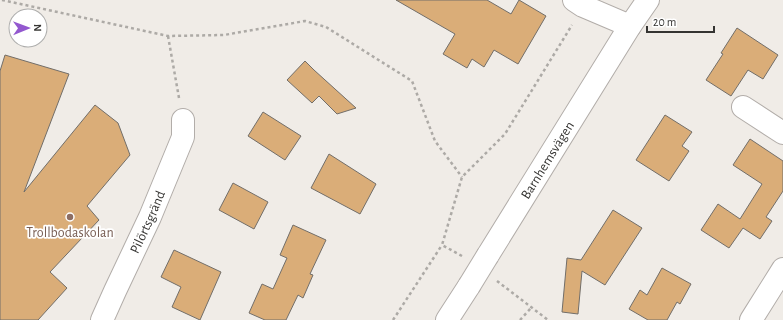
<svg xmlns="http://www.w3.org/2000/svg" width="783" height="320" font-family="'Alegreya Sans',sans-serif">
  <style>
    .building { fill: #daad78; stroke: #726e69 }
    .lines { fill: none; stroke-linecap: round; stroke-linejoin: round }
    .minor-casing { stroke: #b2ada9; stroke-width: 24 }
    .path { stroke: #adaaa6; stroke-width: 2.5; stroke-dasharray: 3 3; stroke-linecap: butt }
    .minor { stroke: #fff; stroke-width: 22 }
    .minor-bridge-casing { stroke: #b2ada9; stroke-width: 24; stroke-linecap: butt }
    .minor-bridge { stroke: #fff; stroke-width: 22 }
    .education-dot { fill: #8d6e63; stroke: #fff; stroke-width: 1.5 }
    .labels { text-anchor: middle; stroke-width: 3.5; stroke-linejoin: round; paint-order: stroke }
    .street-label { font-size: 14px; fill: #353432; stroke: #fff }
    .education-label { font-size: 14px; fill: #785e54; stroke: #fff }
  </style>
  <rect width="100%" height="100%" fill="#f0ece7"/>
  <!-- building -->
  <g class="building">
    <polygon points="396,0 487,0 511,14 519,0 546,16 518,64 494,50 484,67 472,59 467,68 443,54 455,34"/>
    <polygon points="737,28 778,55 763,79 748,70 731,96 706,80 723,54 721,53"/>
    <polygon points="5,55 69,74 24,192 95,105 118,123 130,155 87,206 99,220 50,272 67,288 38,320 0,320 0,71"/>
    <polygon points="305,61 314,70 356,108 337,114 319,96 312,103 287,80"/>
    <polygon points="263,112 301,136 285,160 248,136"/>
    <polygon points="665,115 692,132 682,146 689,151 669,181 636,160"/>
    <polygon points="750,139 783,161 783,191 766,217 772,221 760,239 743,228 729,248 701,230 718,204 740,219 762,184 733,165"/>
    <polygon points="329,154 376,184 360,214 311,188"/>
    <polygon points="233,183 268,202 254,229 219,210"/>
    <polygon points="613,210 642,228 605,285 582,271 578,314 562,312 567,258 581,260"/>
    <polygon points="293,225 326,240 310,274 313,275 303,298 298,295 286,320 265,320 249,313 262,284 273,289 287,258 280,255"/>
    <polygon points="174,250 221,272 200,320 172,307 181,287 161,277"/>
    <polygon points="662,268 691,284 680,304 677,302 667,320 648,320 629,309 640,290 647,295"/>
  </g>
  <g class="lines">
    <!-- minor casing -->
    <g class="minor-casing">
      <g id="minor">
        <polyline points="574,0 583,6 630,26"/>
        <polyline points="743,107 783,133"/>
        <path id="s1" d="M 488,255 L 630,26 L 648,0"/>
        <path id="s2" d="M 102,320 L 115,291 L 150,217 L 183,137 L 183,120"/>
        <polyline points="447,320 469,286"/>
        <polyline points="751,320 783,269"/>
      </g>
    </g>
    <!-- path -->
    <g class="path">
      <polyline points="2,0 168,36 224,35 305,21 326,27 412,81 435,141 462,177"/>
      <polyline points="168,36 179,98"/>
      <polyline points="462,256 442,245 462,177 505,134 572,25"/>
      <polyline points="497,281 548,320"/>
      <polyline points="393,320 442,245"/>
      <polyline points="520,320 531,308"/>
    </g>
    <!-- minor -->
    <use href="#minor" class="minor"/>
    <!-- minor-bridge casing -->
    <g class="minor-bridge-casing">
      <polyline id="minor-bridge" points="469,286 488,255"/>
    </g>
    <!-- minor-bridge -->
    <use href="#minor-bridge" class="minor-bridge"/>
  </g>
  <!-- markers -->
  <circle class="education-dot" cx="70" cy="217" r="4"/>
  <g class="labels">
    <!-- street labels -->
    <g class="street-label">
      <text dy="5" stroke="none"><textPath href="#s1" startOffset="112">Barnhemsvägen</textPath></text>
      <text dy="5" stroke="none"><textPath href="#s2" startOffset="108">Pilörtsgränd</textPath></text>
    </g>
    <!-- education labels -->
    <g class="education-label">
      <text x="70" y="237">Trollbodaskolan</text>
    </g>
  </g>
  <!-- north arrow -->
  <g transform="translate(28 28) rotate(89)"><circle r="19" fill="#ffffff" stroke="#aeaead"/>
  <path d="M0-3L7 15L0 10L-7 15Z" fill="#9358cf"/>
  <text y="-6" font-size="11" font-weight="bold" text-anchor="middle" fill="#353432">N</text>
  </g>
  <!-- scale -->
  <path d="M647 26v6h67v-6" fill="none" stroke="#353432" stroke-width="2"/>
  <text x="653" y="26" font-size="12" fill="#353432" stroke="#ffffff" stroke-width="3" paint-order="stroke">20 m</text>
</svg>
